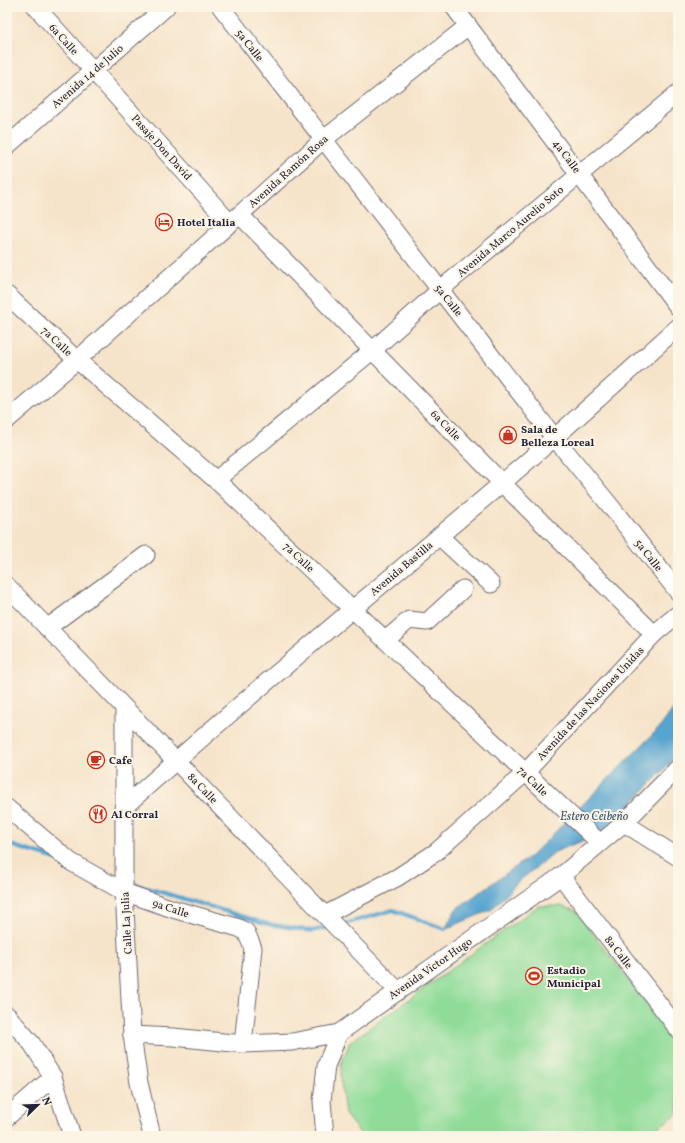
<svg xmlns="http://www.w3.org/2000/svg" width="685" height="1143" font-family="Vollkorn,serif">
  <style>
    .green { fill: #8fdc99; stroke: #587f6a }
    .water { fill: #57a4d0; stroke: #3c6386 }
    .lines { fill: none; stroke-linecap: round; stroke-linejoin: round }
    .stream { stroke: #57a4d0; stroke-width: 4 }
    .minor-casing { stroke: #6c666d; stroke-width: 19 }
    .minor { stroke: #fff; stroke-width: 17 }
    .labels { text-anchor: middle; stroke-width: 4; stroke-linejoin: round; paint-order: stroke }
    .street-label { font-size: 11px; fill: #22223b; stroke: #fcf5e5 }
    .poi-label { font-size: 11px; font-weight: bold; fill: #22223b; stroke: #fcf5e5; text-anchor: start }
    .water-label { font-size: 12px; font-style: italic; fill: #375677; stroke: #fcf5e5 }
  </style>
  <rect width="100%" height="100%" fill="#fcf5e5"/>
  <filter id="ink" filterUnits="userSpaceOnUse"><feTurbulence type="fractalNoise" baseFrequency=".025" numOctaves="2"/><feDisplacementMap in="SourceGraphic" scale="8" xChannelSelector="R" yChannelSelector="G"/><feConvolveMatrix kernelMatrix="1 2 1 2 8 2 1 2 1" color-interpolation-filters="sRGB"/></filter>
  <filter id="wash" filterUnits="userSpaceOnUse"><feTurbulence type="fractalNoise" baseFrequency=".012" numOctaves="4" result="noise"/><feDisplacementMap in="SourceGraphic" scale="16" xChannelSelector="R" yChannelSelector="G"/><feGaussianBlur stdDeviation="0.9" result="paint"/><feColorMatrix in="noise" values="0 0 0 0 0 0 0 0 0 0 0 0 0 0 0 0 0 1.4 0 .05"/><feComposite in="paint" operator="in"/></filter>
  <g filter="url(#wash)">
    <rect width="100%" height="100%" fill="#f6e4ca"/>
    <!-- green -->
    <polygon class="green" points="538,906 561,906 576,911 678,1045 678,1113 646,1136 362,1136 345,1114 341,1083 341,1064 350,1042"/>
    <!-- water -->
    <polygon class="water" points="678,702 678,755 604,832 555,852 518,882 491,910 445,929 456,909 531,856 661,726"/>
    <g class="lines">
      <!-- stream -->
      <g class="stream">
        <polyline points="7,844 56,859"/>
        <polyline points="134,884 268,924 312,931 330,927"/>
        <polyline points="341,925 393,910 445,929"/>
      </g>
    </g>
  </g>
  <g filter="url(#ink)">
    <g class="lines">
      <!-- minor casing -->
      <g class="minor-casing">
        <g id="minor">
          <polyline points="36,7 230,223"/>
          <polyline points="221,7 554,437 612,508 678,592"/>
          <polyline points="454,7 678,307"/>
          <polyline points="7,146 166,7"/>
          <polyline points="240,215 502,483 654,634"/>
          <polyline points="7,295 77,360 216,480 600,843"/>
          <polyline points="7,420 77,360 323,140 468,26"/>
          <polyline points="216,480 373,350 441,289 678,93"/>
          <polyline points="439,536 491,584"/>
          <polyline points="7,586 398,991"/>
          <polyline points="47,628 146,555"/>
          <polyline points="387,639 409,620 427,622 463,589"/>
          <polyline points="124,708 124,892 132,1035 139,1083 152,1136"/>
          <polyline points="7,808 71,862 124,892 173,909 239,928 246,932 253,948 243,1044"/>
          <path d="M 123,808 C 246,697 375,591 501,484 C 561,433 619,380 678,327"/>
          <polyline points="624,823 678,857"/>
          <polyline points="561,876 678,1029"/>
          <polyline points="325,915 398,877 436,852 525,773 654,634 678,614"/>
          <polyline points="7,1015 32,1044 53,1077 72,1136"/>
          <polyline points="132,1035 173,1037 243,1044 292,1042 339,1033 561,876 624,823 678,768"/>
          <polyline points="7,1117 53,1077"/>
          <polyline points="325,1136 322,1101 326,1066 339,1033"/>
        </g>
      </g>
      <!-- minor -->
      <use href="#minor" class="minor"/>
    </g>
  </g>
  <!-- icons -->
  <defs>
    <g id="hotel-ring" transform="scale(0.9)"><circle r="9.5" fill="#fcf5e5" stroke="#c8321e" stroke-width="1.5"/><path d="M-6-4.5h1.5V1H6V5H4.5V3h-9V5H-6ZM-4 0a1.8 1.8 0 1 1 3.6 0ZM.5 0V-2.5h3Q6-2.5 6 0Z" fill="#c8321e"/></g>
    <g id="shop-ring" transform="scale(0.9)"><circle r="9.5" fill="#fcf5e5" stroke="#c8321e" stroke-width="1.5"/><path d="M-5-2.5h2.3a2.7 3.5 0 0 1 5.4 0H5L5.5 6h-11ZM-1.5-2.5h3a1.5 2.3 0 0 0-3 0Z" fill="#c8321e"/></g>
    <g id="cafe-ring" transform="scale(0.9)"><circle r="9.5" fill="#fcf5e5" stroke="#c8321e" stroke-width="1.5"/><path d="M-5.5-4.5H6V0H3Q3 3.5 0 3.5H-2.5Q-5.5 3.5-5.5 0ZM3-3.2v2h1.7v-2ZM-6 4.5H4V6H-6Z" fill="#c8321e"/></g>
    <g id="restaurant-ring" transform="scale(0.9)"><circle r="9.5" fill="#fcf5e5" stroke="#c8321e" stroke-width="1.5"/><path d="M-5-6h1v4h1v-4h1v4h1v-4h1v5L-1.5 .5V6h-2V.5L-5-1ZM5-6V6H3V1.5H1.5Q1.5-4 5-6Z" fill="#c8321e"/></g>
    <g id="stadium-ring" transform="scale(0.9)"><circle r="9.5" fill="#fcf5e5" stroke="#c8321e" stroke-width="1.5"/><path d="M0-5a6.5 5 0 1 0 0 10a6.5 5 0 1 0 0-10ZM-3.5-1.8h7v3.6h-7Z" fill="#c8321e"/></g>
  </defs>
  <g fill-rule="evenodd">
    <use href="#hotel-ring" x="164" y="222"/>
    <use href="#shop-ring" x="508" y="435"/>
    <use href="#cafe-ring" x="96" y="760"/>
    <use href="#restaurant-ring" x="98" y="814"/>
    <use href="#stadium-ring" x="534" y="976"/>
  </g>
  <g class="labels">
    <!-- street labels -->
    <g class="street-label">
      <text transform="translate(64 39) rotate(48)" y="4">6a Calle</text>
      <text transform="translate(250 45) rotate(52)" y="4">5a Calle</text>
      <text transform="translate(87 76) rotate(-41)" y="4">Avenida 14 de Julio</text>
      <text transform="translate(162 147) rotate(48)" y="4">Pasaje Don David</text>
      <text transform="translate(567 156) rotate(53)" y="4">4a Calle</text>
      <text transform="translate(288 171) rotate(-42)" y="4">Avenida Ramón Rosa</text>
      <text transform="translate(510 231) rotate(-40)" y="4">Avenida Marco Aurelio Soto</text>
      <text transform="translate(449 300) rotate(52)" y="4">5a Calle</text>
      <text transform="translate(57 341) rotate(43)" y="4">7a Calle</text>
      <text transform="translate(446 425) rotate(46)" y="4">6a Calle</text>
      <text transform="translate(649 555) rotate(52)" y="4">5a Calle</text>
      <text transform="translate(299 557) rotate(43)" y="4">7a Calle</text>
      <text transform="translate(401 568) rotate(-40)" y="4">Avenida Bastilla</text>
      <text transform="translate(590 703) rotate(-47)" y="4">Avenida de las Naciones Unidas</text>
      <text transform="translate(533 781) rotate(44)" y="4">7a Calle</text>
      <text transform="translate(203 788) rotate(46)" y="4">8a Calle</text>
      <text transform="translate(171 908) rotate(18)" y="4">9a Calle</text>
      <text transform="translate(126 923) rotate(-93)" y="4">Calle La Julia</text>
      <text transform="translate(619 952) rotate(52)" y="4">8a Calle</text>
      <text transform="translate(430 968) rotate(-35)" y="4">Avenida Víctor Hugo</text>
    </g>
    <!-- poi labels -->
    <g class="poi-label">
      <text x="177" y="226">Hotel Italia</text>
      <text x="521" y="433">Sala de<tspan x="521" dy="13">Belleza Loreal</tspan></text>
      <text x="109" y="764">Cafe</text>
      <text x="111" y="818">Al Corral</text>
      <text x="547" y="974">Estadio<tspan x="547" dy="13">Municipal</tspan></text>
    </g>
    <!-- water labels -->
    <g class="water-label">
      <text x="594" y="820">Estero Ceibeño</text>
    </g>
  </g>
  <!-- margin -->
  <rect width="685" height="1143" fill="none" stroke="#fcf5e5" stroke-width="24"/>
  <!-- north arrow -->
  <g transform="translate(38 1105) rotate(67)" stroke="#fcf5e5" stroke-width="3" paint-order="stroke">
  <path d="M0-3L7 15L0 10L-7 15Z" fill="#22223b"/>
  <text y="-6" font-size="11" font-weight="bold" text-anchor="middle" fill="#22223b">N</text>
  </g>
</svg>
